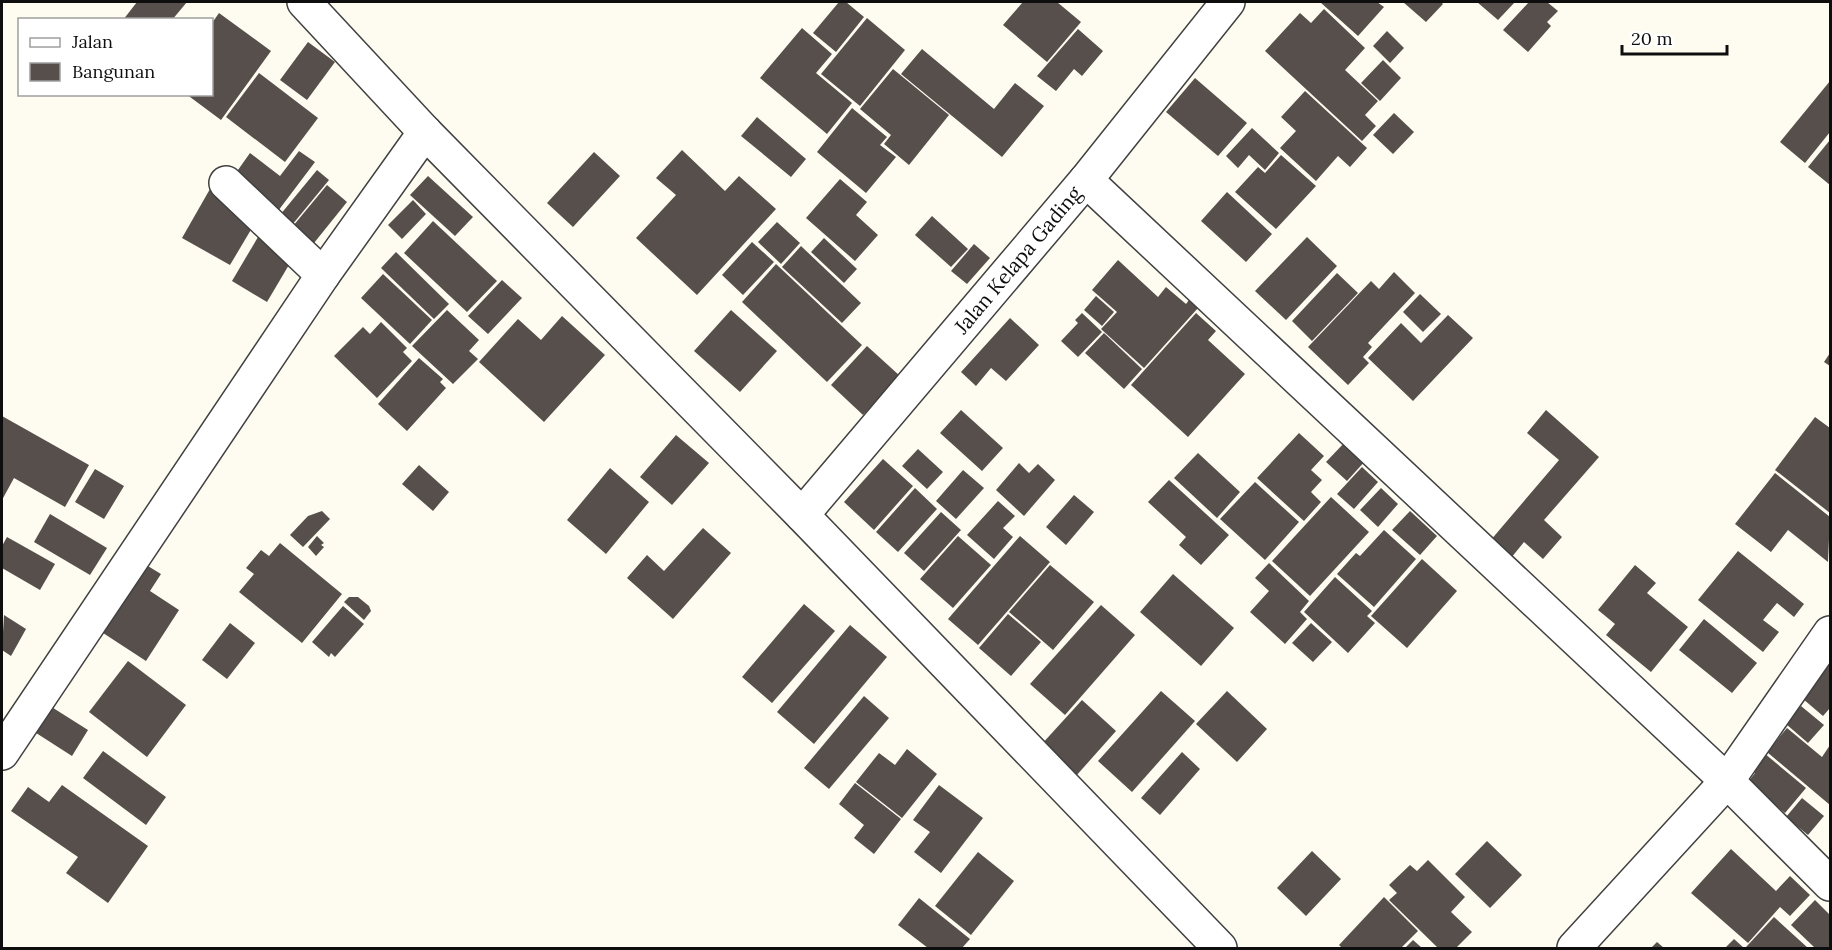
<svg xmlns="http://www.w3.org/2000/svg" width="1832" height="950" font-family="Lora,serif">
  <style>
    .building { fill: #564f4b }
    .lines { fill: none; stroke-linecap: round; stroke-linejoin: round }
    .street-casing { stroke: #414141; stroke-width: 36 }
    .street { stroke: #fff; stroke-width: 33 }
    .labels { text-anchor: middle; stroke-width: 6; stroke-linejoin: round; paint-order: stroke }
    .street-label { font-size: 20px; fill: #0e0e0e; stroke: #fff }
  </style>
  <rect width="100%" height="100%" fill="#fefcf0"/>
  <!-- building -->
  <g class="building">
    <polygon points="137,2 187,2 172,20 123,20"/>
    <polygon points="839,2 846,2 864,17 836,52 813,33"/>
    <polygon points="1023,2 1057,2 1081,22 1047,62 1003,25"/>
    <polygon points="1320,2 1377,2 1384,7 1358,36"/>
    <polygon points="1403,2 1441,2 1443,4 1426,22"/>
    <polygon points="1477,2 1515,2 1498,20"/>
    <polygon points="1529,2 1547,2 1558,11 1547,22 1551,26 1528,52 1503,30"/>
    <polygon points="1324,9 1365,48 1345,70 1378,101 1365,115 1376,126 1362,141 1265,51 1300,13 1311,23"/>
    <polygon points="219,13 271,51 221,120 186,94 212,94 212,23"/>
    <polygon points="867,18 905,50 860,106 821,74"/>
    <polygon points="802,28 832,54 816,73 852,103 827,134 760,78"/>
    <polygon points="1078,29 1103,51 1082,76 1074,69 1056,91 1037,76"/>
    <polygon points="1387,31 1404,48 1390,63 1373,46"/>
    <polygon points="308,42 335,62 307,100 280,80"/>
    <polygon points="922,49 994,109 1015,83 1044,106 1002,157 901,74"/>
    <polygon points="1383,60 1401,78 1380,101 1361,83"/>
    <polygon points="893,69 949,115 909,165 884,144 891,135 860,109"/>
    <polygon points="259,73 318,118 285,162 226,117"/>
    <polygon points="1195,78 1247,123 1218,156 1166,112"/>
    <polygon points="1830,81 1830,132 1805,163 1780,142"/>
    <polygon points="1305,91 1367,148 1350,167 1338,156 1316,181 1280,148 1296,131 1281,117"/>
    <polygon points="852,108 887,137 880,145 896,157 866,193 817,152"/>
    <polygon points="1394,113 1414,132 1393,154 1373,135"/>
    <polygon points="757,117 806,159 791,177 741,136"/>
    <polygon points="1252,128 1279,153 1265,170 1249,155 1238,168 1226,156"/>
    <polygon points="1830,140 1830,185 1808,167"/>
    <polygon points="682,150 725,191 739,176 776,209 697,295 636,238 676,195 656,178"/>
    <polygon points="299,151 315,162 278,211 233,177 250,153 280,176"/>
    <polygon points="594,152 620,176 573,227 547,203"/>
    <polygon points="1281,155 1316,186 1276,229 1235,192 1258,167 1265,173"/>
    <polygon points="317,170 329,180 292,225 280,215"/>
    <polygon points="428,176 473,217 455,236 410,195"/>
    <polygon points="840,179 867,202 856,215 878,235 855,261 806,218"/>
    <polygon points="327,185 347,202 314,243 293,226"/>
    <polygon points="210,189 258,218 230,265 182,238"/>
    <polygon points="1227,192 1272,234 1246,262 1201,221"/>
    <polygon points="413,200 426,214 402,239 388,225"/>
    <polygon points="932,216 968,249 951,267 915,235"/>
    <polygon points="433,221 497,281 467,312 404,253"/>
    <polygon points="777,222 800,243 781,264 758,242"/>
    <polygon points="258,237 293,258 267,302 232,281"/>
    <polygon points="1307,237 1337,266 1286,320 1255,291"/>
    <polygon points="824,238 857,269 844,283 811,252"/>
    <polygon points="752,242 774,262 743,295 722,275"/>
    <polygon points="974,244 990,258 967,284 951,271"/>
    <polygon points="801,246 861,303 842,323 782,267"/>
    <polygon points="396,252 449,304 434,319 381,268"/>
    <polygon points="1118,260 1158,297 1166,287 1186,304 1189,300 1198,308 1144,368 1101,329 1117,312 1092,290"/>
    <polygon points="776,264 862,345 827,382 742,302"/>
    <polygon points="1394,272 1415,293 1368,343 1372,347 1363,357 1369,363 1348,385 1308,347 1371,281 1379,289"/>
    <polygon points="1337,273 1358,293 1312,341 1292,321"/>
    <polygon points="383,274 432,320 410,344 361,298"/>
    <polygon points="502,280 522,298 488,334 468,316"/>
    <polygon points="1420,294 1441,314 1423,332 1403,312"/>
    <polygon points="1096,296 1114,312 1102,326 1084,310"/>
    <polygon points="447,310 479,340 469,351 478,359 453,384 412,346"/>
    <polygon points="731,310 777,351 740,392 694,351"/>
    <polygon points="1082,313 1102,332 1078,357 1061,341 1078,323 1075,320"/>
    <polygon points="1196,313 1216,331 1208,340 1245,374 1188,437 1131,385"/>
    <polygon points="1448,315 1473,338 1413,401 1368,358 1401,323 1421,343"/>
    <polygon points="562,316 605,355 544,422 479,362 518,319 541,340"/>
    <polygon points="1010,318 1039,345 1006,381 991,368 976,386 961,372"/>
    <polygon points="381,322 407,348 403,352 412,361 377,398 334,356 363,327 370,334"/>
    <polygon points="1104,333 1142,369 1124,389 1085,353"/>
    <polygon points="867,346 900,376 863,415 831,385"/>
    <polygon points="1830,353 1830,366 1824,362"/>
    <polygon points="419,358 443,379 440,382 446,388 407,431 378,404"/>
    <polygon points="961,410 1003,448 982,471 940,433"/>
    <polygon points="1546,410 1599,457 1544,520 1562,537 1543,559 1524,542 1511,558 1490,541 1559,460 1527,433"/>
    <polygon points="2,416 89,465 65,507 14,478 2,500"/>
    <polygon points="1815,417 1830,428 1830,513 1775,470"/>
    <polygon points="1299,433 1324,456 1311,470 1322,480 1311,492 1321,502 1304,521 1257,478"/>
    <polygon points="676,435 709,463 672,505 640,477"/>
    <polygon points="1346,441 1366,460 1347,481 1326,462"/>
    <polygon points="918,449 943,472 927,489 902,466"/>
    <polygon points="1198,453 1240,492 1217,518 1174,478"/>
    <polygon points="883,459 913,486 874,530 844,502"/>
    <polygon points="1019,463 1029,473 1038,464 1055,480 1024,516 996,490"/>
    <polygon points="419,465 449,492 433,511 402,484"/>
    <polygon points="1362,467 1378,482 1354,509 1337,494"/>
    <polygon points="610,468 649,502 606,554 567,520"/>
    <polygon points="95,469 124,486 104,519 75,502"/>
    <polygon points="963,470 984,488 956,519 936,501"/>
    <polygon points="1775,473 1830,517 1828,562 1788,530 1771,552 1735,524"/>
    <polygon points="1169,480 1229,535 1201,565 1179,545 1186,537 1148,502"/>
    <polygon points="1255,482 1299,522 1265,560 1220,519"/>
    <polygon points="915,488 937,509 898,552 876,532"/>
    <polygon points="1381,488 1398,504 1378,527 1360,510"/>
    <polygon points="1074,495 1094,512 1066,545 1046,527"/>
    <polygon points="1331,497 1369,532 1310,596 1272,561"/>
    <polygon points="998,501 1015,516 1003,528 1013,537 994,559 967,535"/>
    <polygon points="322,511 330,519 303,547 290,535 308,516"/>
    <polygon points="1410,511 1437,536 1420,555 1392,530"/>
    <polygon points="941,512 961,530 924,571 904,553"/>
    <polygon points="50,514 107,548 90,575 34,542"/>
    <polygon points="703,528 731,553 673,619 627,578 647,555 664,571"/>
    <polygon points="1384,530 1416,559 1374,607 1337,574 1356,553 1360,556"/>
    <polygon points="317,536 324,543 321,545 324,547 316,556 308,547"/>
    <polygon points="958,536 991,565 953,608 920,579"/>
    <polygon points="1020,536 1050,562 978,645 948,619"/>
    <polygon points="7,537 55,564 40,590 2,568 2,546"/>
    <polygon points="280,543 342,594 302,643 239,592 254,574 246,568 261,550 269,556"/>
    <polygon points="1738,551 1804,604 1794,617 1777,603 1763,620 1779,632 1763,652 1698,600"/>
    <polygon points="1422,559 1457,591 1407,648 1371,616"/>
    <polygon points="143,563 161,574 150,591 179,610 146,661 100,631"/>
    <polygon points="1269,563 1309,601 1300,612 1307,619 1285,644 1250,612 1269,591 1255,578"/>
    <polygon points="1050,565 1094,602 1053,650 1009,612"/>
    <polygon points="1635,565 1656,583 1647,593 1688,627 1651,672 1606,635 1615,624 1598,610"/>
    <polygon points="1173,574 1234,628 1201,666 1140,612"/>
    <polygon points="1335,577 1372,611 1367,616 1375,623 1348,653 1304,612"/>
    <polygon points="349,597 358,597 369,606 371,611 364,620 344,602"/>
    <polygon points="804,604 835,631 772,703 742,677"/>
    <polygon points="1101,605 1135,635 1065,715 1030,684"/>
    <polygon points="343,606 364,624 335,657 331,653 329,657 312,642"/>
    <polygon points="1008,614 1041,642 1011,676 979,648"/>
    <polygon points="4,615 26,629 11,656 2,650"/>
    <polygon points="1704,619 1757,663 1732,693 1679,650"/>
    <polygon points="230,623 255,643 227,679 202,660"/>
    <polygon points="1311,623 1332,642 1313,662 1292,643"/>
    <polygon points="850,625 887,657 814,744 777,712"/>
    <polygon points="1830,652 1830,708 1823,716 1796,693"/>
    <polygon points="128,661 186,705 147,757 89,712"/>
    <polygon points="1161,691 1195,721 1132,792 1098,761"/>
    <polygon points="1227,691 1267,729 1237,762 1196,724"/>
    <polygon points="864,696 889,718 829,789 804,768"/>
    <polygon points="1082,700 1116,731 1076,776 1041,745"/>
    <polygon points="50,706 88,730 72,756 33,731"/>
    <polygon points="1801,706 1824,725 1808,743 1786,724"/>
    <polygon points="1787,728 1822,757 1830,745 1830,805 1767,752"/>
    <polygon points="1758,748 1806,788 1785,813 1748,782 1755,773 1745,764"/>
    <polygon points="907,749 937,774 902,818 856,782 879,753 895,765"/>
    <polygon points="103,751 166,797 146,825 83,778"/>
    <polygon points="1182,752 1200,769 1160,815 1141,798"/>
    <polygon points="855,783 901,819 874,854 854,838 864,825 839,804"/>
    <polygon points="62,785 148,846 108,903 66,873 78,857 11,811 28,787 49,802"/>
    <polygon points="939,785 983,818 941,873 914,852 930,832 913,820"/>
    <polygon points="1802,798 1824,816 1808,835 1786,817"/>
    <polygon points="1487,841 1522,875 1490,908 1455,874"/>
    <polygon points="1731,849 1776,891 1790,876 1810,895 1790,916 1780,907 1748,943 1691,893"/>
    <polygon points="1312,851 1341,879 1306,916 1277,888"/>
    <polygon points="978,852 1014,881 971,935 935,906"/>
    <polygon points="1428,860 1465,897 1451,912 1472,932 1456,948 1438,948 1389,900 1397,893 1389,885 1410,865 1417,871"/>
    <polygon points="1384,897 1418,931 1401,948 1342,948 1339,945"/>
    <polygon points="919,898 970,939 962,948 928,948 898,925"/>
    <polygon points="1815,900 1830,915 1830,948 1815,948 1791,925"/>
    <polygon points="1774,917 1808,948 1746,947"/>
    <polygon points="1734,939 1744,948 1725,948"/>
    <polygon points="1413,940 1422,948 1405,948"/>
    <polygon points="1657,942 1664,948 1651,948"/>
  </g>
  <g class="lines">
    <!-- street casing -->
    <g class="street-casing">
      <g id="street">
        <polyline points="304,2 425,132 802,515 1220,948"/>
        <polyline points="1086,180 1727,781 1830,884"/>
        <polyline points="226,183 323,275"/>
        <polyline points="802,515 1086,180 1228,2"/>
        <polyline points="2,753 323,275 425,132"/>
        <polyline points="1574,948 1727,781 1830,633"/>
      </g>
    </g>
    <!-- street -->
    <use href="#street" class="street"/>
  </g>
  <g class="labels">
    <!-- street labels -->
    <g class="street-label">
      <text transform="translate(1018 260) rotate(-50)" y="7">Jalan Kelapa Gading</text>
    </g>
  </g>
  <!-- border -->
  <rect width="1832" height="950" fill="none" stroke="#0e0e0e" stroke-width="6"/>
  <!-- legend -->
  <rect x="18" y="18" width="195" height="78" fill="#ffffff" stroke="#9f9f9f" stroke-width="1.5"/>
  <rect x="30" y="38" width="30" height="9" fill="#ffffff" stroke="#9f9f9f" stroke-width="1.5"/>
  <text x="72" y="48" font-size="18" fill="#0e0e0e">Jalan</text>
  <rect x="30" y="63" width="30" height="18" fill="#564f4b" stroke="#9f9f9f" stroke-width="1.5"/>
  <text x="72" y="78" font-size="18" fill="#0e0e0e">Bangunan</text>
  <!-- scale -->
  <path d="M1622 45v9h105v-9" fill="none" stroke="#0e0e0e" stroke-width="3"/>
  <text x="1631" y="45" font-size="18" fill="#0e0e0e" stroke="#ffffff" stroke-width="4.5" paint-order="stroke">20 m</text>
</svg>
